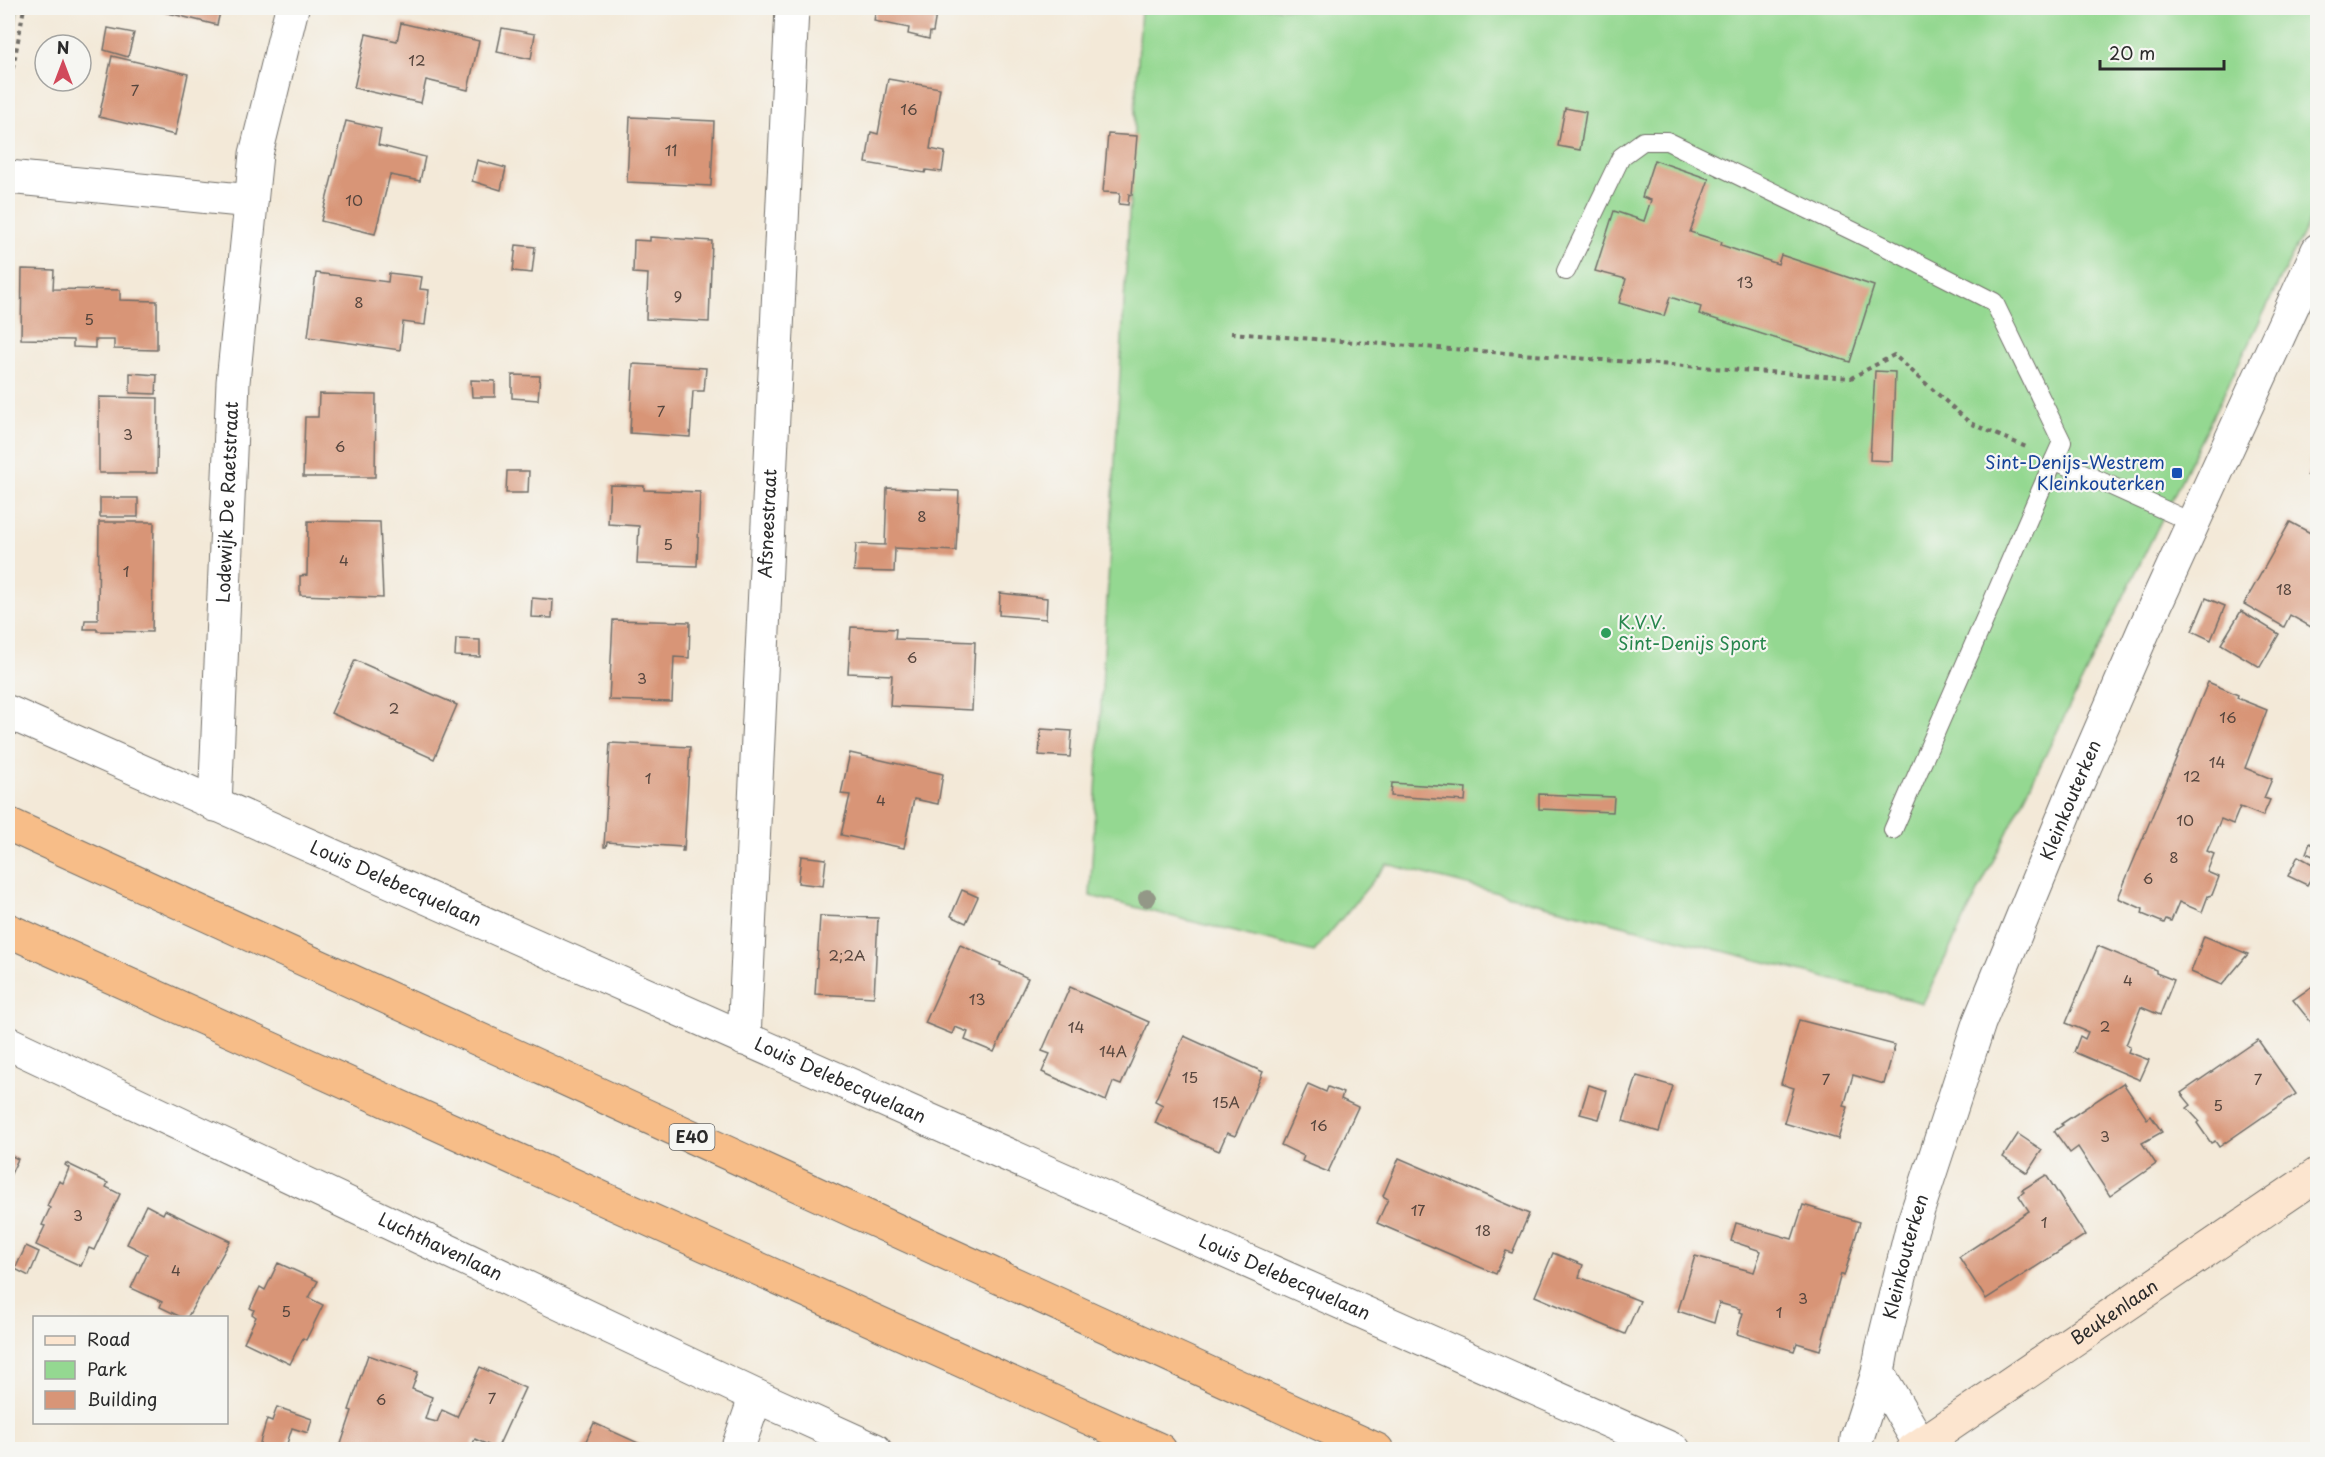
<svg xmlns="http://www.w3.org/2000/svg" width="2325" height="1457" font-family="'Playpen Sans',sans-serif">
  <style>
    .green { fill: #94d891; stroke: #60825e; stroke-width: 1.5 }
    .forest { fill: #77b87b; stroke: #517253; stroke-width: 1.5 }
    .building { fill: #d89577 }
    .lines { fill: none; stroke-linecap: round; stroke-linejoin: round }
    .lane-casing { stroke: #716e68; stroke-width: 20 }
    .street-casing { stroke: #716e68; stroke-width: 35 }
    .secondary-casing { stroke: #716e68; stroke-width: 35 }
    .highway-casing { stroke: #716e68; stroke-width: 35 }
    .path { stroke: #716e68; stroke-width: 4; stroke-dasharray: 4.5 4.5; stroke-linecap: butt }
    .lane { stroke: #fff; stroke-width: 18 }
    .street { stroke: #fff; stroke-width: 33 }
    .secondary { stroke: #fce5cf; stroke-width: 33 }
    .highway { stroke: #f7bd88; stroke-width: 33 }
    .tree { fill: #939887 }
    .transit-dot { fill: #1a4fb4; stroke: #f6f6f2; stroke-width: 2 }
    .leisure-dot { fill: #2e9e5b; stroke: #f6f6f2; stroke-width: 2 }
    .labels { text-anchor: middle; stroke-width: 4.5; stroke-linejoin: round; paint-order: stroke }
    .number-label { font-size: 15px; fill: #56463e }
    .shield { fill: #f6f6f2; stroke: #686867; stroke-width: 1.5 }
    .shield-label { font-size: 16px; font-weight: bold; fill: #2b2b2b }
    .transit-label { font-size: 18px; fill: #164399; stroke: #f6f6f2; text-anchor: end }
    .street-label { font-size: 18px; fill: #2b2b2b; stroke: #f6f6f2 }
    .leisure-label { font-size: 18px; fill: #27864d; stroke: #f6f6f2; text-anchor: start }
  </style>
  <rect width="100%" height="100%" fill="#f6f6f2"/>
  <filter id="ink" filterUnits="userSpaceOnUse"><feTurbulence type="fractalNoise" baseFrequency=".0167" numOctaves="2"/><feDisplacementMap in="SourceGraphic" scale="12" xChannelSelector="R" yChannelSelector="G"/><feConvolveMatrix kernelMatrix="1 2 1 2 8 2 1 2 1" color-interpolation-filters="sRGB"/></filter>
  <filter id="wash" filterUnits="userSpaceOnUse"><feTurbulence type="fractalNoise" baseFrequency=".008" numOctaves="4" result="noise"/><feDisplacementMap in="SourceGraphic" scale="24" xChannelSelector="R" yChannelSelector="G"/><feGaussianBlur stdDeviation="1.35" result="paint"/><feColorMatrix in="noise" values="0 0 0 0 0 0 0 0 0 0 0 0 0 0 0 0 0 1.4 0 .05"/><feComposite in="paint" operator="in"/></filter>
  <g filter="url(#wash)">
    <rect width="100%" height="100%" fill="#f3e9d8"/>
    <!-- green -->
    <polygon class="green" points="1141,8 2317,8 2317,205 1923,1003 1387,864 1314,952 1090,896"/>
    <!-- forest -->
    <polygon class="forest" points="8,8 18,8 8,60"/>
    <g id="blocks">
      <!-- building -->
      <g class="building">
        <polygon points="166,8 221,8 217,25 164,12"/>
        <polygon points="876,8 937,8 933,32 930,32 929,39 908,34 909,28 874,21"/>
        <polygon points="401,23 479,41 468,90 426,80 421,103 354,88 366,34 397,41"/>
        <polygon points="108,28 134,33 128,57 104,50"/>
        <polygon points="502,28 535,34 531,59 497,52"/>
        <polygon points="112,56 188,74 175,135 99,117"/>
        <polygon points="888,79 940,88 930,149 945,152 942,172 926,170 925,173 866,163 871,132 878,134"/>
        <polygon points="1565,108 1586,112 1580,150 1558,146"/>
        <polygon points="630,117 714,121 711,186 627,182"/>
        <polygon points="346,121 381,129 378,145 425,157 420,181 390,175 375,234 321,221"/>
        <polygon points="1108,134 1137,136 1132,195 1129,194 1128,205 1119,204 1120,193 1103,192"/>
        <polygon points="477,160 506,168 501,190 472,181"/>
        <polygon points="1654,160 1709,179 1690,232 1722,242 1721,245 1778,264 1781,255 1874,286 1850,362 1699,314 1701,307 1670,297 1664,316 1619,303 1626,279 1595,271 1614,211 1644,221 1651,200 1642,197"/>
        <polygon points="650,237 712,241 709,322 646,319 648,274 633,273 634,240 650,241"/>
        <polygon points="516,245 535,247 532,273 513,271"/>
        <polygon points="22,269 54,270 53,289 120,290 120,300 157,301 157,350 114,349 114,340 95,340 95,348 73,347 73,340 21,339"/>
        <polygon points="316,273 388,282 389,273 422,277 420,289 429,290 425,325 403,322 400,350 308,337"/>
        <polygon points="633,364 706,368 704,391 693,391 690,437 630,433"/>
        <polygon points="1875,371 1895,372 1892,461 1870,460"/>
        <polygon points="130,373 157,375 156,394 130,393"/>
        <polygon points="512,375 540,376 538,400 512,398"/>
        <polygon points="471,380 495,381 495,397 472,397"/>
        <polygon points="319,394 376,395 375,477 303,477 305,417 318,417"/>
        <polygon points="99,397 158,398 157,473 99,473"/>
        <polygon points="2318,453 2318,481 2307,475 2310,469 2309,463 2313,455"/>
        <polygon points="507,471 529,471 528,493 506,493"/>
        <polygon points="610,485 644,486 644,490 700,492 697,566 637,564 639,526 608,524"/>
        <polygon points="887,488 959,491 956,551 895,548 894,572 854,571 856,544 885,545"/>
        <rect x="100" y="498" width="38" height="19"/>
        <polygon points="308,521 380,522 383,598 300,595 300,576 307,575"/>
        <polygon points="99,522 154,522 152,632 97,631 97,629 84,629 85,620 98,620"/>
        <polygon points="2290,522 2318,537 2318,631 2290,615 2284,627 2244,604"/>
        <polygon points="1000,593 1047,598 1046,619 999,615"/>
        <polygon points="532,598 553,600 552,618 531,617"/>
        <polygon points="2206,598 2225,606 2211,640 2192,631"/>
        <polygon points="2241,611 2279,634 2260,667 2221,644"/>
        <polygon points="613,620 690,622 689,658 674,657 672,702 609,700"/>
        <polygon points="851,627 896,629 895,639 975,642 972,710 890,706 892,675 848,673"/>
        <polygon points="456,639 480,640 480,657 455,656"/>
        <polygon points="355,660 457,705 434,759 331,713"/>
        <polygon points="2208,682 2238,695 2237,698 2267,710 2245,768 2272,779 2264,798 2270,800 2263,816 2240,807 2233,824 2221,819 2207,851 2214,854 2207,872 2219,877 2212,895 2208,896 2202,912 2179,902 2171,921 2166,919 2164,923 2142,914 2143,909 2118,898"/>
        <polygon points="1041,729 1072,731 1070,757 1039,755"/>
        <polygon points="610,743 690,747 684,851 682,851 683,847 607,842 606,847 604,847"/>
        <polygon points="850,753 943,774 938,804 914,799 904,848 841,835 850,795 841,794"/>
        <polygon points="1392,783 1466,788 1465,801 1391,796"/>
        <polygon points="1539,794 1614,797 1613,812 1539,809"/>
        <polygon points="2318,841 2318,858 2306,853 2310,843 2315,846"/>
        <polygon points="801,856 826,859 823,886 798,883"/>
        <polygon points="2298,856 2318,867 2307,885 2288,876"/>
        <polygon points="962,890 978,897 966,923 951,916"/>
        <polygon points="820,916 878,918 874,997 815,994"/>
        <polygon points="2204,936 2248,954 2222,985 2191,972"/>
        <polygon points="960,945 1001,963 1000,965 1028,978 994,1052 965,1040 968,1032 955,1027 952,1034 925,1023"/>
        <polygon points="2098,946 2156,970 2156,973 2174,980 2160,1015 2141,1007 2126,1045 2130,1047 2128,1052 2149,1060 2140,1080 2074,1052 2080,1036 2085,1039 2088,1032 2066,1023"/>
        <polygon points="2313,986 2318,992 2318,1031 2293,1000"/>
        <polygon points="1070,987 1149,1022 1121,1085 1113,1082 1106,1101 1042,1072 1050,1054 1042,1051"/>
        <polygon points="1799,1020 1895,1045 1884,1084 1853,1075 1844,1106 1848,1107 1838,1139 1784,1123 1794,1088 1781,1084"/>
        <polygon points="1184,1036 1263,1072 1235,1136 1227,1133 1219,1151 1155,1123 1163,1105 1155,1101"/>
        <polygon points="2258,1040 2296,1094 2219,1147 2215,1141 2211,1143 2197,1123 2199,1121 2187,1108 2191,1105 2181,1093"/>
        <polygon points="1637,1076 1673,1086 1659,1132 1623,1121"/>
        <polygon points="2123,1083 2147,1119 2151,1116 2162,1132 2142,1143 2156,1164 2110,1196 2078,1147 2070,1153 2054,1131 2063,1125 2061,1124"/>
        <polygon points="1308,1084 1326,1092 1328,1087 1343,1093 1341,1099 1358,1107 1328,1172 1302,1161 1304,1156 1281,1145"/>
        <polygon points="1589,1085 1607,1091 1599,1119 1580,1114"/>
        <polygon points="2018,1134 2042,1150 2027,1173 2003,1157"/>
        <polygon points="8,1154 18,1159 8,1180"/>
        <polygon points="1399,1158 1529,1214 1512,1253 1506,1251 1496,1274 1377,1223 1388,1199 1383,1196"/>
        <polygon points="66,1163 108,1183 106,1187 120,1194 94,1250 89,1248 81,1266 36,1245 45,1226 42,1225 50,1208 47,1206 59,1181 63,1183 69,1168 65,1165"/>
        <polygon points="2046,1175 2085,1235 1986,1299 1959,1257 2029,1211 2019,1196 2024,1192 2022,1190"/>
        <polygon points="146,1205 163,1214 165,1210 230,1241 187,1318 183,1318 160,1307 162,1302 131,1288 147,1254 127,1244"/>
        <polygon points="1803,1205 1860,1222 1844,1276 1841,1274 1839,1281 1820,1350 1797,1343 1794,1351 1737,1334 1743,1313 1739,1312 1740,1309 1719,1303 1714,1323 1678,1311 1695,1256 1754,1272 1761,1251 1731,1241 1736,1223 1792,1239"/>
        <polygon points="26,1246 39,1252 29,1276 15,1269"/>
        <polygon points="1553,1253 1583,1265 1579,1277 1640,1301 1625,1334 1535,1296"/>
        <polygon points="278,1263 318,1281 309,1298 323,1305 306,1340 303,1338 290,1364 244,1342 256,1317 252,1314 254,1310 250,1308 260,1287 265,1290"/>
        <polygon points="368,1355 418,1372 412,1389 432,1397 425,1419 437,1422 442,1410 457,1417 480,1367 525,1388 497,1449 475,1439 470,1450 356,1450 341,1444 352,1411 349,1410"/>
        <polygon points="277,1407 312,1419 308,1433 292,1428 285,1450 270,1450 259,1446 267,1419 272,1421"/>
        <polygon points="594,1423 645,1446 643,1450 582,1450"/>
      </g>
    </g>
  </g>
  <g filter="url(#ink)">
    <use href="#blocks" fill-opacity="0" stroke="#716e68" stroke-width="1.5"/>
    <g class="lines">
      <!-- lane casing -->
      <g class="lane-casing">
        <g id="lane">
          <polyline points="1566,271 1621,157 1643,141 1667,141 1888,248 1994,302 2062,442 2054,460"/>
          <polyline points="1893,830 2054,460 2191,522"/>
        </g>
      </g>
      <!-- street casing -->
      <g class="street-casing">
        <g id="street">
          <polyline points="8,177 251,201"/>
          <path id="s1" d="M 8,712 L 1674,1450"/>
          <path id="s2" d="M 215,805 L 233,382 L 256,154 L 292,8"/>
          <path id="s3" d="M 744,1039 L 792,8"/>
          <path id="s4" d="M 8,1043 L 756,1396 L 875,1450"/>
          <polyline points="1878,1373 1920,1444"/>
          <polyline points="737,1450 756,1396"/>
          <path id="s5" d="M 1856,1450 L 1857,1438 L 1878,1373 L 1882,1350 L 1912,1228 L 1979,1023 L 2075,789 L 2144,630 L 2318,250"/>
        </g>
      </g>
      <!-- secondary casing -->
      <g class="secondary-casing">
        <g id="secondary">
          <path id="s6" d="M 1913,1450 L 2318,1174"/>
        </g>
      </g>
      <!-- highway casing -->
      <g class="highway-casing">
        <g id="highway">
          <polyline points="8,824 1377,1450"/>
          <polyline points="8,930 1160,1450"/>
        </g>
      </g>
      <!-- path -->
      <g class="path">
        <polyline points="8,95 24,8"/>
        <polyline points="1231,333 1851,378 1894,355 1970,423 2026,447"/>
      </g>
      <!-- lane -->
      <use href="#lane" class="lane"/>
      <!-- street -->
      <use href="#street" class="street"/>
      <!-- secondary -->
      <use href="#secondary" class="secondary"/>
      <!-- highway -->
      <use href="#highway" class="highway"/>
    </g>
    <!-- trees -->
    <circle class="tree" cx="1147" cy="898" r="9"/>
  </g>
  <!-- markers -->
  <rect class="transit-dot" x="2171" y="467" width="12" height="12" rx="3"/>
  <circle class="leisure-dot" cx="1606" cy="633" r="6"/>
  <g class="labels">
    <!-- number labels -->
    <g class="number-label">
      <text x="417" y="66">12</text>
      <text x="135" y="96">7</text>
      <text x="909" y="115">16</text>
      <text x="671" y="156">11</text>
      <text x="354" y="206">10</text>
      <text x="1745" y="288">13</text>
      <text x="678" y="302">9</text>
      <text x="359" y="308">8</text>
      <text x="89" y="325">5</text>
      <text x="661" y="417">7</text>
      <text x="128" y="440">3</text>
      <text x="340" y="452">6</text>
      <text x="922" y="522">8</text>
      <text x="668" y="550">5</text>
      <text x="344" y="566">4</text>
      <text x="126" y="577">1</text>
      <text x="2284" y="595">18</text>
      <text x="912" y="663">6</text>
      <text x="642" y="684">3</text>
      <text x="394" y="714">2</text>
      <text x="2228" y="723">16</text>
      <text x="2217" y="768">14</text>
      <text x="2192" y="782">12</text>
      <text x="648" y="784">1</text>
      <text x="881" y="806">4</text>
      <text x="2185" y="826">10</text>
      <text x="2174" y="863">8</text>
      <text x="2148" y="884">6</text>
      <text x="847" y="961">2;2A</text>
      <text x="2128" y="986">4</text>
      <text x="977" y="1005">13</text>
      <text x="2105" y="1032">2</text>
      <text x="1076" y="1033">14</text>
      <text x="1113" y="1057">14A</text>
      <text x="1190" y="1083">15</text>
      <text x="1826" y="1085">7</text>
      <text x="2258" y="1085">7</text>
      <text x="1226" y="1108">15A</text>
      <text x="2218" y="1111">5</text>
      <text x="1319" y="1131">16</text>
      <text x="2105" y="1142">3</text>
      <text x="1418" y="1216">17</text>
      <text x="78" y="1221">3</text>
      <text x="2044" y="1228">1</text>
      <text x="1483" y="1236">18</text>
      <text x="176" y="1276">4</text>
      <text x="1803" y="1304">3</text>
      <text x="286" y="1317">5</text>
      <text x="1779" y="1318">1</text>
      <text x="492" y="1404">7</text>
      <text x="381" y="1405">6</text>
    </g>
    <!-- shield labels -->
    <rect class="shield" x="669.5" y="1124" width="45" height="26" rx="4.5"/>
    <g class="shield-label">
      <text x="692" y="1143">E40</text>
    </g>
    <!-- transit labels -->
    <g class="transit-label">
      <text x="2165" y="469">Sint-Denijs-Westrem<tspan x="2165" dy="21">Kleinkouterken</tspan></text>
    </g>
    <!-- street labels -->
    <g class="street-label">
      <text dy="6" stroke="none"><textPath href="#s2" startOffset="303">Lodewijk De Raetstraat</textPath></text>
      <text dy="6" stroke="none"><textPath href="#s3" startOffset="516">Afsneestraat</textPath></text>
      <text dy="6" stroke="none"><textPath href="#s5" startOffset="686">Kleinkouterken</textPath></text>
      <text dy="6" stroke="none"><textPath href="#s1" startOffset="424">Louis Delebecquelaan</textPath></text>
      <text dy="6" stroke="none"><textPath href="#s1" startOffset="910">Louis Delebecquelaan</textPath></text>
      <text dy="6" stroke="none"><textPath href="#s4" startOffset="478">Luchthavenlaan</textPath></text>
      <text dy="6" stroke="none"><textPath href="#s5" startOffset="200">Kleinkouterken</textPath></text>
      <text dy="6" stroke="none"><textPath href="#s1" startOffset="1396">Louis Delebecquelaan</textPath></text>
      <text dy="6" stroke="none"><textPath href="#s6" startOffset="244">Beukenlaan</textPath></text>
    </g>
    <!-- leisure labels -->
    <g class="leisure-label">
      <text x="1618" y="629">K.V.V.<tspan x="1618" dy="21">Sint-Denijs Sport</tspan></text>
    </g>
  </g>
  <!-- margin -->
  <rect width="2325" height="1457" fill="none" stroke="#f6f6f2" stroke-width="30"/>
  <!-- legend -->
  <rect x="33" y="1316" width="195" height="108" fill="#f6f6f2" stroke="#a5a5a2" stroke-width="1.5"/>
  <rect x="45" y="1336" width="30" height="9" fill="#fce5cf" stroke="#a5a5a2" stroke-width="1.5"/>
  <text x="87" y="1346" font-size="18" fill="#2b2b2b">Road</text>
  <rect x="45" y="1361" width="30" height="18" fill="#94d891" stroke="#a5a5a2" stroke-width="1.5"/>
  <text x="87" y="1376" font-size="18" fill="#2b2b2b">Park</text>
  <rect x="45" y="1391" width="30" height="18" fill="#d89577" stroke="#a5a5a2" stroke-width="1.5"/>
  <text x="87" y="1406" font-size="18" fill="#2b2b2b">Building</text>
  <!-- north arrow -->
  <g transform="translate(63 63)"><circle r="28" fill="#f6f6f2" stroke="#a5a5a2" stroke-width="1.5"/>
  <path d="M0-4.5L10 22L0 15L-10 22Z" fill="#d1495b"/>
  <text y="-9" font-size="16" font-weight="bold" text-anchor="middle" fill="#2b2b2b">N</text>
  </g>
  <!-- scale -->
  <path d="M2100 60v9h124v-9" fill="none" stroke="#2b2b2b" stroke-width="3"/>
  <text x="2109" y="60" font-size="18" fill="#2b2b2b" stroke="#f6f6f2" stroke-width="4.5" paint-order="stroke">20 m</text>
</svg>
